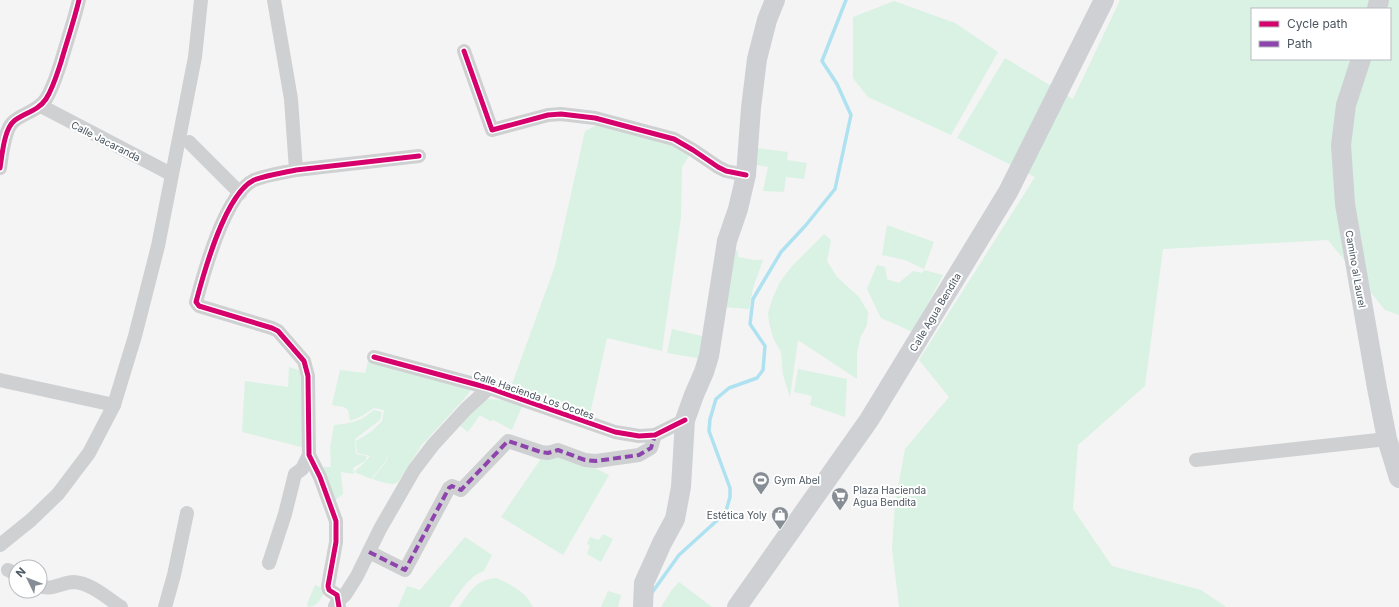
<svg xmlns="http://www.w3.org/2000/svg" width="1399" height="607" font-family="Inter,sans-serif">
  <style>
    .green { fill: #d9f2e3; fill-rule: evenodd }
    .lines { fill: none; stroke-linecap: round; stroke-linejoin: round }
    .stream { stroke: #aee2f0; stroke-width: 3.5 }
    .street { stroke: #ced0d2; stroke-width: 14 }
    .secondary { stroke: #ced0d4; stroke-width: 20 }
    .quiet { stroke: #8e44ad; stroke-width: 4; stroke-dasharray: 8 4; stroke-linecap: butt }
    .cycleway-casing { stroke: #fff; stroke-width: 8 }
    .cycleway { stroke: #d6006c; stroke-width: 5 }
    .labels { text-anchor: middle; stroke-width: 4; stroke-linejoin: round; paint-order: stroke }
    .street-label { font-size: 10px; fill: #4a5661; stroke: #fff }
    .poi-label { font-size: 10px; fill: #4a5661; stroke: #fff; text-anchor: start }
  </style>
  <rect width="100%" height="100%" fill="#f4f4f4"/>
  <!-- green -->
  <g class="green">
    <path d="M 1120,0 L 1399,0 L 1399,315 L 1385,310 L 1328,240 L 1163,249 L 1145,386 L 1078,445 L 1073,509 L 1112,566 L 1201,590 L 1226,607 L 899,607 L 892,549 L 895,504 L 905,449 L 949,397 L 919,360 L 1035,177 L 957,138 L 1005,58 L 1073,99 ZM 1252,9 L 1390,9 L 1390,59 L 1252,59 Z"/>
    <polygon points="894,1 955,23 998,52 951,135 868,97 853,78 853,17"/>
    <polygon points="597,125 667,142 690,154 682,167 681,217 662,351 607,338 590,414 512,384 555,266 585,131"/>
    <polygon points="755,148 788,152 787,160 807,163 804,179 786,177 784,192 763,191 768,167 752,164"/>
    <polygon points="887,225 934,242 924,269 905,260 882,255"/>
    <polygon points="824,234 831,240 827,261 837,277 859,297 868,312 867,325 860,338 857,355 857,379 798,340 790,397 783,375 781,352 773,338 769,322 768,313 773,297 780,282 792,266"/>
    <polygon points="732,250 738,251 738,257 754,260 763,260 753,288 749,309 723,307"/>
    <polygon points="877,265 885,267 887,279 899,283 913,271 922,273 924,270 943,275 913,332 881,318 867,289"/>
    <polygon points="672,329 706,337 703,359 667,353"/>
    <polygon points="369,358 474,386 465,398 420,447 420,448 398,482 393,484 385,483 372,479 386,462 389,453 385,462 371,479 354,472 365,462 370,456 357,453 356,441 372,431 382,421 384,410 374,408 362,416 350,421 348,410 344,407 332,405 340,370 365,373"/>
    <polygon points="289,367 304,372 305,448 242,432 245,381 288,387"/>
    <polygon points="798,369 847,379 845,417 810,405 812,396 794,392"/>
    <polygon points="487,399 502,400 522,406 512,430 493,420 490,421 480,415 468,432 460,426 467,417"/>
    <path d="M 374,410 L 382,412 L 380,420 L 355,439 L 356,454 L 367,456 L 365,461 L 353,468 L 354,474 L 341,472 L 343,494 L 334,501 L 321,467 L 331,467 L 330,448 L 334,425 C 353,423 359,422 374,410 Z"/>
    <polygon points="571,456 609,475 563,555 501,517 542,457"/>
    <polygon points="603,534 613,539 601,562 587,554 590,546 587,544 590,537 599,540"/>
    <path d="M 465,537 L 492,555 L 484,571 C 468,576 459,594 449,607 L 398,607 L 407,586 L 420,590 Z"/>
    <path d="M 496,578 C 511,584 526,592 533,607 L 459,607 C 471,591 475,580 496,578 Z"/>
    <polygon points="679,582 712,607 661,607 671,591"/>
    <path d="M 315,585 L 325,589 C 322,597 318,607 308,607 L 307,604 Z"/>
    <polygon points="608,591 621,595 618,607 601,607"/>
  </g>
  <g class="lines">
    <!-- stream -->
    <polyline class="stream" points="651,594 679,555 723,515 726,511 730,497 730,488 709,431 710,419 716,399 729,388 757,378 763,370 765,346 750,324 753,299 781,252 806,225 835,189 851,115 837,84 822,61 846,0"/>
    <!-- street -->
    <g class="street">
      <polyline points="274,0 291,99 296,170"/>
      <polyline points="464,51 492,130 548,115 561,114 595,118 674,139 693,150 718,167 726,171 746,175"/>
      <polyline points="41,106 171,174"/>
      <polyline points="189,142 240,193"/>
      <path d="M 0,168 C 2,156 4,129 14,121 C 24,113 38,111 46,99 C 53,88 57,74 61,62 C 67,41 74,21 79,0"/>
      <polyline points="374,357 489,388 615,432 639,436 655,435 685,420"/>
      <polyline points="0,380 114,405"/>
      <polyline points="1196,460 1387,439"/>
      <polyline points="0,545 31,520 58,494 89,453 114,405 135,336 158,246 195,57 201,0"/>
      <polyline points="369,552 405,570 449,488 452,486 461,490 508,441 541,452 548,453 558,450 585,460 596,461 639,455 651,448 655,435"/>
      <polyline points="269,563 285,514 295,474 302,469 309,455"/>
      <polyline points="8,570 16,574"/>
      <path d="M 40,586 C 52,591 62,582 74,582 C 91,583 107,598 121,607"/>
      <polyline points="335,606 338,601 345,595 357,576 380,529 414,470 433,445 466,409 489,388"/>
      <polyline points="165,607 174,575 187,513"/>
      <path d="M 339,607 L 337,595 L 329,590 L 328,586 L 336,542 L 336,521 L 320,477 L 309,455 L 308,376 L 304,361 L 278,331 L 272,328 L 199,306 L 196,302 C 204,272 225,194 254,180 C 267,175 282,173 296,170 L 419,156"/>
    </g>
    <!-- secondary -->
    <g class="secondary">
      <polyline points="1377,9 1379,0"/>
      <polyline points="1361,59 1346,105 1341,145 1345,204 1377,388 1387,439 1399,478"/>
      <polyline points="643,607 644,583 662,543 675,519 681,487 685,420 694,395 704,372 709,356 727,241 738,209 746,175 751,108 757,59 767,20 775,0"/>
      <polyline points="737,607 869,420 1008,192 1104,0"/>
    </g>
    <!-- quiet -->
    <polyline class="quiet" points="369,552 405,570 449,488 452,486 461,490 508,441 541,452 548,453 558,450 585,460 596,461 639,455 651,448 655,435"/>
    <!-- cycleway casing -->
    <g class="cycleway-casing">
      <g id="cycleway">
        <polyline points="464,51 492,130 548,115 561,114 595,118 674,139 693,150 718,167 726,171 746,175"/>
        <path d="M 0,168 C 2,156 4,129 14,121 C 24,113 38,111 46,99 C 53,88 57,74 61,62 C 67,41 74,21 79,0"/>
        <polyline points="374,357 489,388 615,432 639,436 655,435 685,420"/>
        <path d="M 339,607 L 337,595 L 329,590 L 328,586 L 336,542 L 336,521 L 320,477 L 309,455 L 308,376 L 304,361 L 278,331 L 272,328 L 199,306 L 196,302 C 204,272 225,194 254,180 C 267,175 282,173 296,170 L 419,156"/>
      </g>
    </g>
    <!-- cycleway -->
    <use href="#cycleway" class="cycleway"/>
  </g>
  <!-- icons -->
  <defs>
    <g id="stadium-pin" transform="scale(0.9)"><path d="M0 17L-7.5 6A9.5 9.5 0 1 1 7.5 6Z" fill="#868d94" stroke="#fff"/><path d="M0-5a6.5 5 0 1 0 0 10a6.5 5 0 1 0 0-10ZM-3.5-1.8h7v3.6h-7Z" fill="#fff"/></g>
    <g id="supermarket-pin" transform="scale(0.9)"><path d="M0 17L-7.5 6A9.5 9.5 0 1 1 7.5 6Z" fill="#868d94" stroke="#fff"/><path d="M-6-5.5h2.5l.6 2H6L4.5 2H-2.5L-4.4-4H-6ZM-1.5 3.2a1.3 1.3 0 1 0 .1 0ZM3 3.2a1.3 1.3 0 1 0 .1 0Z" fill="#fff"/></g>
    <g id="shop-pin" transform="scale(0.9)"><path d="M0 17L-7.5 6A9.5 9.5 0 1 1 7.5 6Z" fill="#868d94" stroke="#fff"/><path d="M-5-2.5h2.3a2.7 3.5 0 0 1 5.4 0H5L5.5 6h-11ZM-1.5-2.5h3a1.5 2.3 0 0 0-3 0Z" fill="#fff"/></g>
  </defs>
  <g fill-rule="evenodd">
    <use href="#stadium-pin" x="761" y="480"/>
    <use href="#supermarket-pin" x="840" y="496"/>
    <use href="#shop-pin" x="780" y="515"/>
  </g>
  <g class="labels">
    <!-- street labels -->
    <g class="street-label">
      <text transform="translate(106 141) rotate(27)" y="4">Calle Jacaranda</text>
      <text transform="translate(1356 269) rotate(80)" y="4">Camino al Laurel</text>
      <text transform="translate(935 312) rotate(-59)" y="4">Calle Agua Bendita</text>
      <text transform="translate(534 395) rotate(19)" y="4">Calle Hacienda Los Ocotes</text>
    </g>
    <!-- poi labels -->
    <g class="poi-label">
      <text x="774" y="484">Gym Abel</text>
      <text x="853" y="494">Plaza Hacienda<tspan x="853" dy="12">Agua Bendita</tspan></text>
      <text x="767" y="519" text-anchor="end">Estética Yoly</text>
    </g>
  </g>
  <!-- legend -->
  <rect x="1251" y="8" width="140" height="52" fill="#ffffff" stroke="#b7bbc0"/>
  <rect x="1259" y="21" width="20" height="6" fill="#d6006c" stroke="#b7bbc0"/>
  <text x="1287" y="28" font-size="12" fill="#4a5661">Cycle path</text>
  <rect x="1259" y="41" width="20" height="6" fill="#8e44ad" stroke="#b7bbc0"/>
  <text x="1287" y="48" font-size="12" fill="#4a5661">Path</text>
  <!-- north arrow -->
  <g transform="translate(28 579) rotate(313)"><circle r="19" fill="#ffffff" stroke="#b7bbc0"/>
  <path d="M0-3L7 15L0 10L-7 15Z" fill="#868d94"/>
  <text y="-6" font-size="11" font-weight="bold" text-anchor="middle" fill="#4a5661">N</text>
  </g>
</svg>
